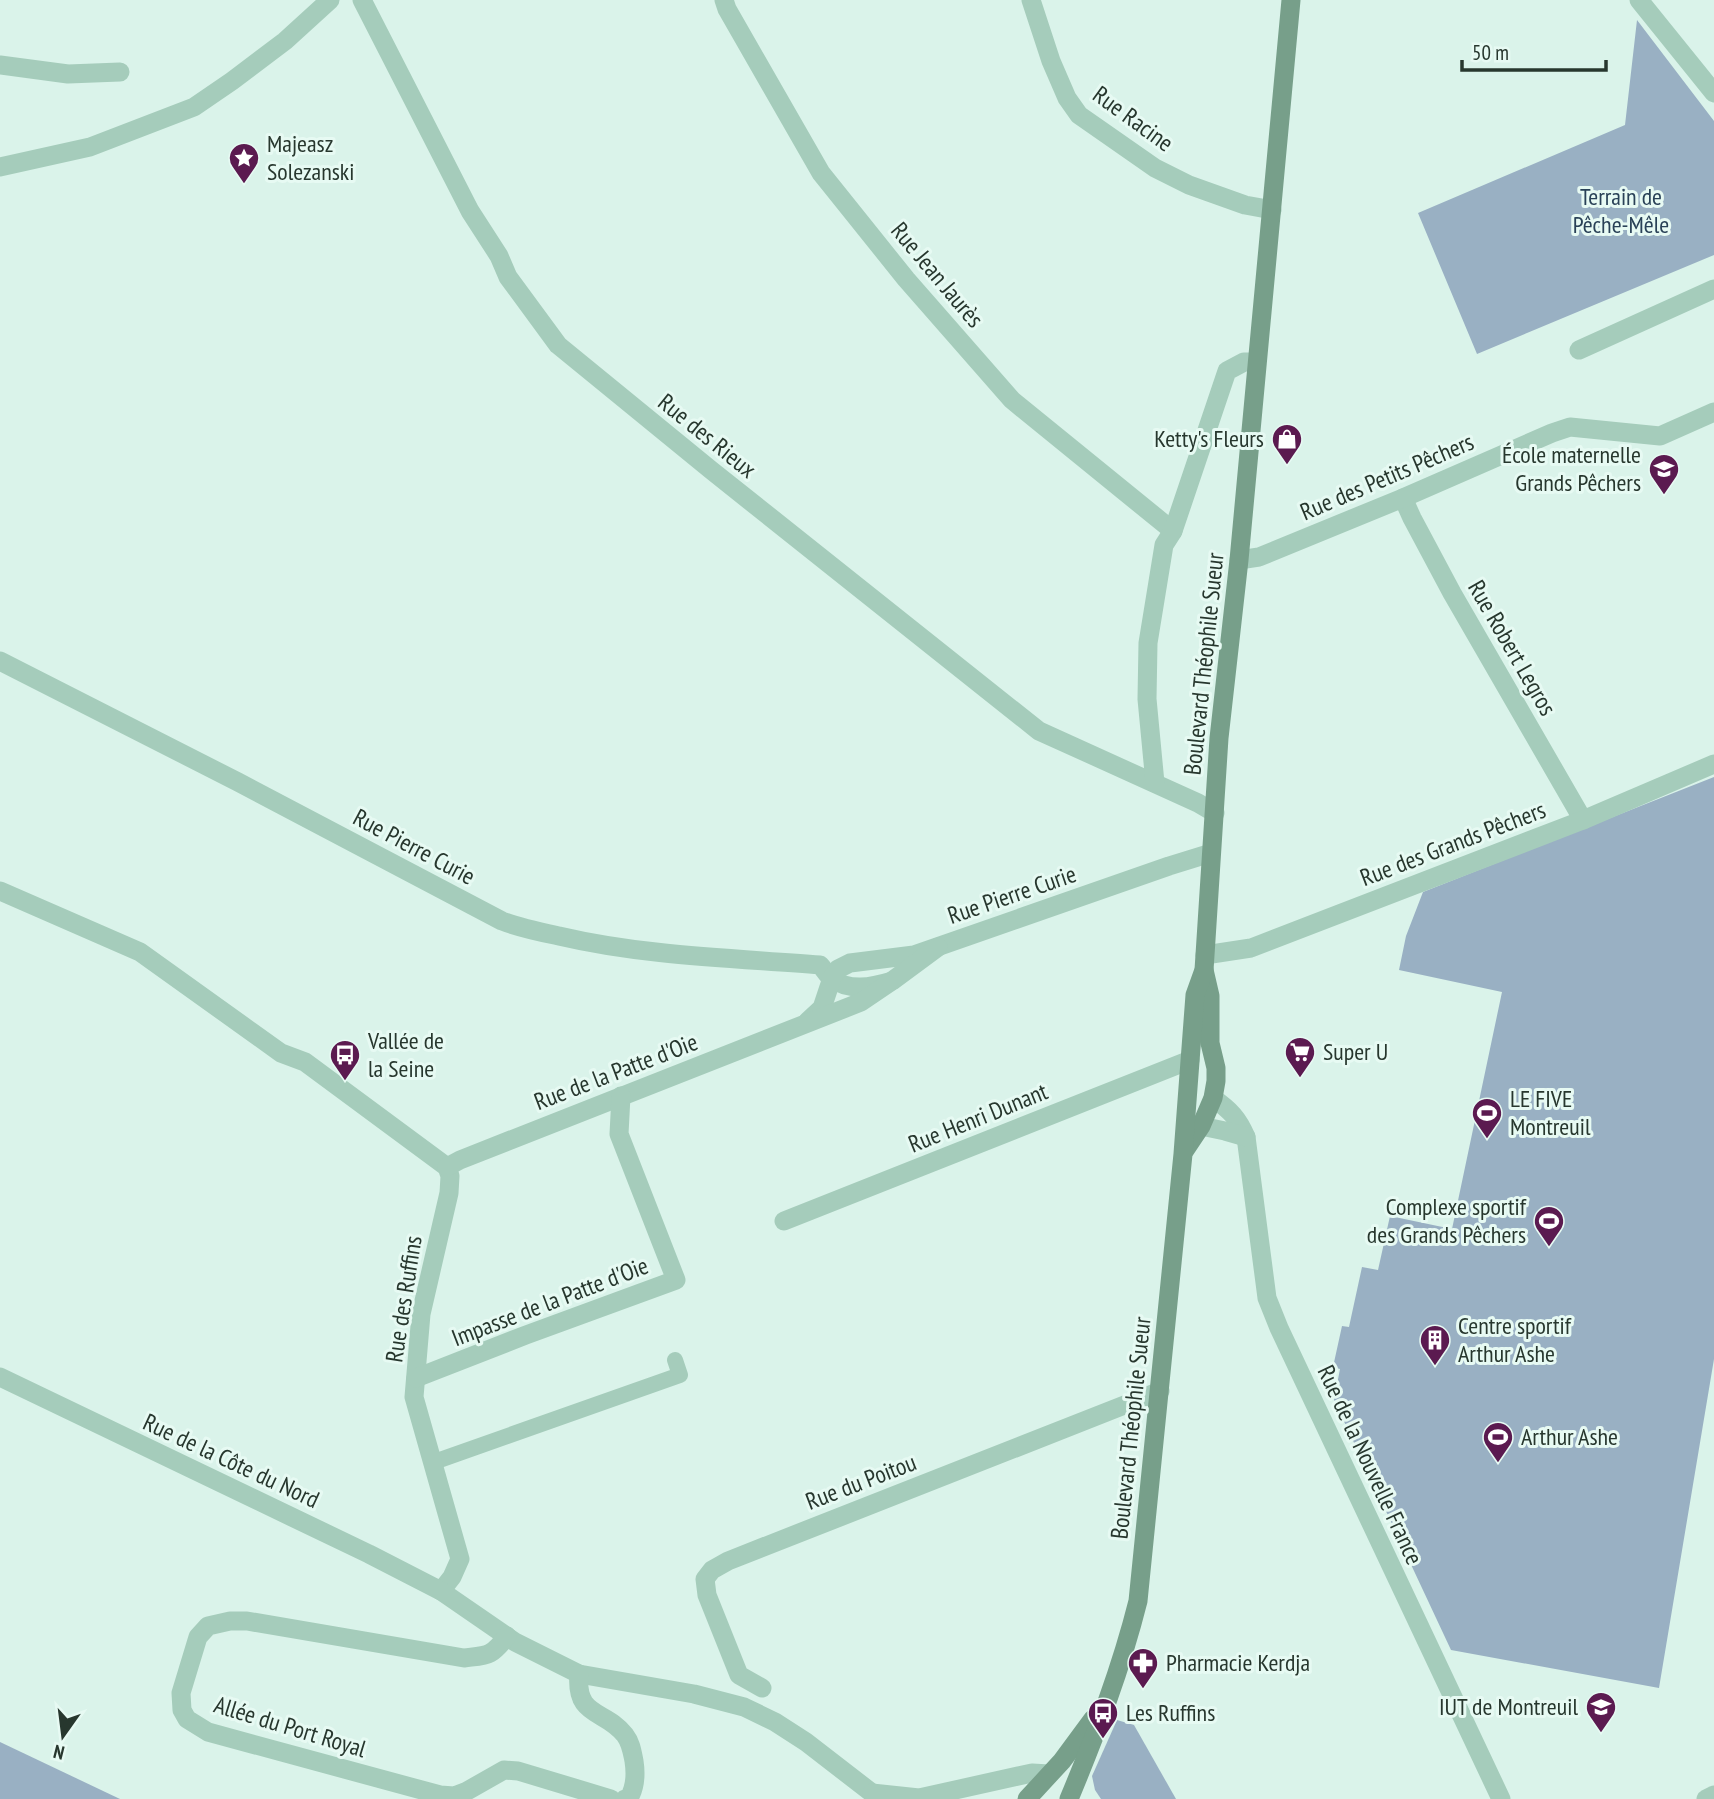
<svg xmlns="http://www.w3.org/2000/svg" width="1714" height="1799" font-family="'PT Sans Narrow',sans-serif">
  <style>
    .green { fill: #99b0c3 }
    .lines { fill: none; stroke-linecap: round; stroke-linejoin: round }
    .pedestrian { stroke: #a5ccbb; stroke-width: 16 }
    .minor { stroke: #a5ccbb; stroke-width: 19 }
    .tertiary { stroke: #a5ccbb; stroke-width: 19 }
    .secondary { stroke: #779f8a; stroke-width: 19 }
    .labels { text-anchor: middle; stroke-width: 6; stroke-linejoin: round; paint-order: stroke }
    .street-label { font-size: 24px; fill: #27372e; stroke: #e7faf3 }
    .poi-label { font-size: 24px; fill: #27372e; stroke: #e7faf3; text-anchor: start }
    .park-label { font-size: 24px; fill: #294157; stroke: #e7faf3 }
  </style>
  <rect width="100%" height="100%" fill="#daf3ea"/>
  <!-- green -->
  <g class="green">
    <polygon points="1637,20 1714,121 1714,255 1477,354 1418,213 1625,125"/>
    <polygon points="1714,777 1714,1359 1659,1688 1451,1650 1334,1400 1340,1369 1333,1367 1342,1326 1349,1327 1362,1267 1378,1270 1390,1216 1452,1229 1502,992 1399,970 1406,936 1423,892"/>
    <polygon points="1117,1720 1134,1725 1176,1799 1101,1799 1095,1790 1092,1776"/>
    <polygon points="0,1742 120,1799 0,1799"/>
  </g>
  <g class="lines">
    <!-- pedestrian -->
    <polyline class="pedestrian" points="434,1462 680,1375 675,1360"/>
    <!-- minor -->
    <g class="minor">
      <polyline points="362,0 470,211 499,256 508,277 558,345 711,470 1039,731 1198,803 1215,813"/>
      <polyline points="724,0 727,9 821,173 906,279 1012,400 1173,531"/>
      <polyline points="1031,0 1051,61 1067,98 1079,115 1155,168 1189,185 1245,205 1272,210"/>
      <polyline points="1639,0 1714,93"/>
      <polyline points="0,65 68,74 120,72"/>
      <polyline points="1579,350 1714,289"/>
      <polyline points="1403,498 1412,518 1452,593 1583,820"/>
      <polyline points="1239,560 1259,557 1403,498 1552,433 1570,427 1660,436 1714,412"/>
      <path d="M 0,661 L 238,782 L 502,921 C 520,928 540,932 559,936 C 644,956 733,958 820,965 C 824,969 827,975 831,978 C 849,992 872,987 892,981"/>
      <polyline points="1155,783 1147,699 1148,643 1164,545 1173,531 1227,371 1244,362 1256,362"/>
      <polyline points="0,891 140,952 281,1053 305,1062 447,1167 450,1176 449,1193 421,1314 414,1397 460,1559 452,1577 441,1591"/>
      <polyline points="1205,955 1251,948 1583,820 1714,764"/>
      <polyline points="808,1021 822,1008 832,978 838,969 850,963 914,955 1169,866 1211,853"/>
      <path d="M 1213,1098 C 1230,1110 1238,1118 1246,1137 L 1267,1298 L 1279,1328 L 1501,1799"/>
      <polyline points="1201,1126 1225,1131 1246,1137"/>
      <polyline points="447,1167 460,1160 861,1002 892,981 938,947"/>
      <polyline points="784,1221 1190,1060"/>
      <polyline points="0,1377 369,1554 441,1591 515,1642 579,1674 694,1694 744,1707 775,1722 806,1742 872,1793 876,1799"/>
      <polyline points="416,1378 526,1335 676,1280 619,1134 621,1096"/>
      <path d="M 507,1636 C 491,1657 488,1655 464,1658 L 247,1621 L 230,1621 L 208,1626 L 198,1637 L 181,1693 L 182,1710 L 187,1719 L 208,1732 L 440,1795 L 454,1796 L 467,1791 L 504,1770 L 518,1771 L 611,1799"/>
      <path d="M 579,1674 C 575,1718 605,1709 625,1735 C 631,1743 632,1751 634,1761 C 636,1774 636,1786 629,1798 L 625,1799"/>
      <polyline points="762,1688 739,1675 707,1595 705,1579 712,1570 728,1561 1160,1391"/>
      <polyline points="872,1793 919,1798 1032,1773 1049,1774"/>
      <polyline points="1706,1799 1714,1795"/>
    </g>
    <!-- tertiary -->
    <polyline class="tertiary" points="0,167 90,147 194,107 232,81 285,41 330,0"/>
    <!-- secondary -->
    <g class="secondary">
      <polyline points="1185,1150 1201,1126 1213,1098 1216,1081 1216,1068 1210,1043 1210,996 1204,970"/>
      <polyline points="1027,1799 1062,1761 1093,1719"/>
      <path d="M 1069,1799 C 1096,1734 1121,1669 1138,1601 L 1183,1154 L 1195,995 L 1204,970 L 1205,955 L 1219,738 L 1239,560 L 1291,0"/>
    </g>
  </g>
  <!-- icons -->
  <defs>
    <g id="sight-pin" transform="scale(1.575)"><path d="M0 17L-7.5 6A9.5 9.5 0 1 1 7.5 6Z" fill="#5b1a50" stroke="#e7faf3"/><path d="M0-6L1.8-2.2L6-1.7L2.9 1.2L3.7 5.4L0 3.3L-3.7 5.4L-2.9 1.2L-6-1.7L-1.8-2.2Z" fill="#fff"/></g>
    <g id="shop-pin" transform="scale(1.575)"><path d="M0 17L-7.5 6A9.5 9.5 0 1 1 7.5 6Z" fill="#5b1a50" stroke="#e7faf3"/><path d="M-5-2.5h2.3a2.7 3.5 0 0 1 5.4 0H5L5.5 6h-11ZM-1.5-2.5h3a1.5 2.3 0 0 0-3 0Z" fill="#fff"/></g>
    <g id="school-pin" transform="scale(1.575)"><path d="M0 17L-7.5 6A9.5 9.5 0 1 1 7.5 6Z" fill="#5b1a50" stroke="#e7faf3"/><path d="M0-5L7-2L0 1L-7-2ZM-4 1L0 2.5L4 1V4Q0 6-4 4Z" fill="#fff"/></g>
    <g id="supermarket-pin" transform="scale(1.575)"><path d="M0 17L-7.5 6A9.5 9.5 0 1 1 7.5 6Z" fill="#5b1a50" stroke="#e7faf3"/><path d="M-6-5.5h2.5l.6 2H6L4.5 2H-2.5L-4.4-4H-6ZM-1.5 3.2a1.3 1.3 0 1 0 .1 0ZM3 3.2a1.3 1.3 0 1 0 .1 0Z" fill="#fff"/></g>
    <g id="bus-pin" transform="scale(1.575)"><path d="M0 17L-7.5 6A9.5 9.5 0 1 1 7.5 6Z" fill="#5b1a50" stroke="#e7faf3"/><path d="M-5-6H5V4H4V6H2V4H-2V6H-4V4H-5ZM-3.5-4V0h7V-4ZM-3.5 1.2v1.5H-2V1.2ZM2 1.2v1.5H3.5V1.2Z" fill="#fff"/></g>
    <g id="stadium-pin" transform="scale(1.575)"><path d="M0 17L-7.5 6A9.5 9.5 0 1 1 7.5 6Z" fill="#5b1a50" stroke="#e7faf3"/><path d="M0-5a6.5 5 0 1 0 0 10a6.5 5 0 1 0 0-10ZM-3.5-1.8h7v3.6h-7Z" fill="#fff"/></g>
    <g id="building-pin" transform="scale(1.575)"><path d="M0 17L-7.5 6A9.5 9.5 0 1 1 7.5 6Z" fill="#5b1a50" stroke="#e7faf3"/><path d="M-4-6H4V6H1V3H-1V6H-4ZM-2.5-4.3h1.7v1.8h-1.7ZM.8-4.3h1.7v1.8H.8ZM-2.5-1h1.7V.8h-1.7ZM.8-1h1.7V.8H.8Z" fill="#fff"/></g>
    <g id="pharmacy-pin" transform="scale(1.575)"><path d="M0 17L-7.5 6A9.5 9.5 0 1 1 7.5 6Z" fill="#5b1a50" stroke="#e7faf3"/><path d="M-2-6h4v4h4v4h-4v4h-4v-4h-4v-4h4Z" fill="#fff"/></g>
    <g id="university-pin" transform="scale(1.575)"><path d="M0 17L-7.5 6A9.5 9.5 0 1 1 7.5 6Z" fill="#5b1a50" stroke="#e7faf3"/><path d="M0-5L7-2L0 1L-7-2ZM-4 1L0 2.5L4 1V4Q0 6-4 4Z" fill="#fff"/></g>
  </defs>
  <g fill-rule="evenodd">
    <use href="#sight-pin" x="244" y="158"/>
    <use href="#shop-pin" x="1287" y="439"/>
    <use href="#school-pin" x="1664" y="469"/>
    <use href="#supermarket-pin" x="1300" y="1052"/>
    <use href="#bus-pin" x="345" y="1055"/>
    <use href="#stadium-pin" x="1487" y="1113"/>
    <use href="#stadium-pin" x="1549" y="1221"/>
    <use href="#building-pin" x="1435" y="1340"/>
    <use href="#stadium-pin" x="1498" y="1437"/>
    <use href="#pharmacy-pin" x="1143" y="1663"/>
    <use href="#university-pin" x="1601" y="1707"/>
    <use href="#bus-pin" x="1103" y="1713"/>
  </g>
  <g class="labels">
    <!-- street labels -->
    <g class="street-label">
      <text transform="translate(1133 119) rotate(36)" y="8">Rue Racine</text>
      <text transform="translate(937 275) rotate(50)" y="8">Rue Jean Jaurès</text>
      <text transform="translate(707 436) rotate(39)" y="8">Rue des Rieux</text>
      <text transform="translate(1387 477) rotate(-23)" y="8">Rue des Petits Pêchers</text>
      <text transform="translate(1512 648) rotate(60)" y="8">Rue Robert Legros</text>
      <text transform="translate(1204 664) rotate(-84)" y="8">Boulevard Théophile Sueur</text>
      <text transform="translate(1453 844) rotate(-21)" y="8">Rue des Grands Pêchers</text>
      <text transform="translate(414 847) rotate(28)" y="8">Rue Pierre Curie</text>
      <text transform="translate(1012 895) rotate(-19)" y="8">Rue Pierre Curie</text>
      <text transform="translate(616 1072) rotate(-21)" y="8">Rue de la Patte d'Oie</text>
      <text transform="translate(978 1118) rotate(-22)" y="8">Rue Henri Dunant</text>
      <text transform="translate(404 1299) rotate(-81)" y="8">Rue des Ruffins</text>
      <text transform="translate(550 1302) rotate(-21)" y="8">Impasse de la Patte d'Oie</text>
      <text transform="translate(1131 1428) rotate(-84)" y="8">Boulevard Théophile Sueur</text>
      <text transform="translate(231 1461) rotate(25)" y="8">Rue de la Côte du Nord</text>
      <text transform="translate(1370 1465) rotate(65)" y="8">Rue de la Nouvelle France</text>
      <text transform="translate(861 1482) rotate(-21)" y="8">Rue du Poitou</text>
      <text transform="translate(290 1727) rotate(17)" y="8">Allée du Port Royal</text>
    </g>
    <!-- poi labels -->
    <g class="poi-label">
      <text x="267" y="152">Majeasz<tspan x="267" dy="28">Solezanski</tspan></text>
      <text x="1264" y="447" text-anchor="end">Ketty's Fleurs</text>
      <text x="1641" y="463" text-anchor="end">École maternelle<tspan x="1641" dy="28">Grands Pêchers</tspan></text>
      <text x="368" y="1049">Vallée de<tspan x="368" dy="28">la Seine</tspan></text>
      <text x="1323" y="1060">Super U</text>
      <text x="1510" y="1107">LE FIVE<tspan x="1510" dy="28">Montreuil</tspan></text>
      <text x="1526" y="1215" text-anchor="end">Complexe sportif<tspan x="1526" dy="28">des Grands Pêchers</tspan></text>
      <text x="1458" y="1334">Centre sportif<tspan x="1458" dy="28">Arthur Ashe</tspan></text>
      <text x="1521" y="1445">Arthur Ashe</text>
      <text x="1166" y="1671">Pharmacie Kerdja</text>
      <text x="1578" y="1715" text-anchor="end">IUT de Montreuil</text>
      <text x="1126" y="1721">Les Ruffins</text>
    </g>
    <!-- park labels -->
    <g class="park-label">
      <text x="1621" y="205">Terrain de<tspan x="1621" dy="28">Pêche-Mêle</tspan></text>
    </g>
  </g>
  <!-- north arrow -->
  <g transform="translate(63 1736) rotate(194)" stroke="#e7faf3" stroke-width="5" paint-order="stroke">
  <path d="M0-5L12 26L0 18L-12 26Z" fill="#27372e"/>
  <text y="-10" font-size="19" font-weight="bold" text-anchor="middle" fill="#27372e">N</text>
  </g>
  <!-- scale -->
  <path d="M1462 60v10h144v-10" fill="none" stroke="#27372e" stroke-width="3.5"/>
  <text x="1472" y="60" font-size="21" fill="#27372e" stroke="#e7faf3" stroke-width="5" paint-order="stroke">50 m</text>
</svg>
